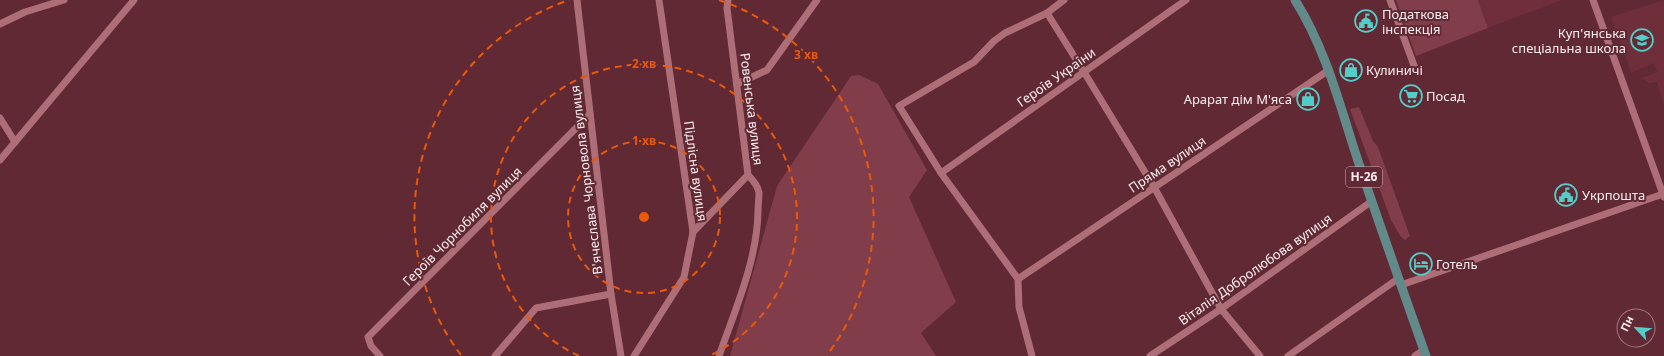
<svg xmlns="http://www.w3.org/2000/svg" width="1664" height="356" font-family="'Noto Sans',sans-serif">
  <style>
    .built { fill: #6e2f3a }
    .green { fill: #813e4a }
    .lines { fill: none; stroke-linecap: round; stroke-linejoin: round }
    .minor { stroke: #ad6e77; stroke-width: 7 }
    .major { stroke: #638a8a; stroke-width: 9 }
    .ring { fill: none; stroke: #e8590c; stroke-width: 2; stroke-dasharray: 7 5 }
    .labels { text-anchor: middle; stroke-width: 4; stroke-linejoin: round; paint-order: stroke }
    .shield { fill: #602933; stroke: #cdb2b7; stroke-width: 1 }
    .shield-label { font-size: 12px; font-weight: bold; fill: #fcedef }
    .poi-label { font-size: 13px; fill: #fcedef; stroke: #602933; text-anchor: start }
    .street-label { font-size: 13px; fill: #fcedef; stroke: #602933 }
    .centre { fill: #e8590c; stroke: #602933; stroke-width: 2 }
    .ring-label { font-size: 12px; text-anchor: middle; font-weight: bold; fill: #e8590c; stroke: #602933; stroke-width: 4; stroke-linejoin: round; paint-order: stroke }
  </style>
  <rect width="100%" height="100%" fill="#602933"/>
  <!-- built -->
  <g class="built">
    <polygon points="1478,0 1562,0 1488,28"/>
    <polygon points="1664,0 1664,105 1657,82 1649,83 1642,78 1657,72 1654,63 1631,73 1611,17"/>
  </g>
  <!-- green -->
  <g class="green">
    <polygon points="1396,0 1478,0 1488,28 1416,56"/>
    <polygon points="859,75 878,84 927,170 909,197 956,302 921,333 936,356 730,356 777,186 851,76"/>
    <polygon points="1359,107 1373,141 1378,147 1410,236 1405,240 1401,237 1391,220 1350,109"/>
  </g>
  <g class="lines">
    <!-- minor -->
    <g class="minor">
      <polyline points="577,0 611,294 621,356"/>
      <polyline points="1390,0 1416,71"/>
      <polyline points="1593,0 1664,197"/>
      <polyline points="1047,13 1084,72 1154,187 1221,309 1260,356"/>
      <polyline points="0,24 25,12 64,0"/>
      <polyline points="737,84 767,70 817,0"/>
      <polyline points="0,118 15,142"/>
      <polyline points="0,160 134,0"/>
      <polyline points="941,173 1186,0"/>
      <polyline points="693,232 748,175"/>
      <polyline points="1018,279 1329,70"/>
      <polyline points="1401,285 1663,194"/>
      <polyline points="380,356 371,346 368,337 590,114"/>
      <polyline points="495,356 536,308 611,294"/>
      <polyline points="634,356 684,277 693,232 659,0"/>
      <path d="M 719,356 C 735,310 757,261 758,212 C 758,206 759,199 759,193 C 758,186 753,180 748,175 L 727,8 L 728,0"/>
      <polyline points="1032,356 1019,307 1018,279 941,173 899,106 974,62 994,41 1005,33 1047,13 1064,0"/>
      <polyline points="1150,356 1221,309 1372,201"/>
      <polyline points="1288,356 1399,278"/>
      <polyline points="1415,356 1424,350"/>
    </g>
    <!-- major -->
    <path class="major" d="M 1295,0 C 1326,49 1340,106 1358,161 C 1380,226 1403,291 1426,356"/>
  </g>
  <!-- distance rings -->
  <g class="ring">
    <circle cx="644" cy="217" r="76"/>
    <path d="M579 356A153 153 0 1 1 709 356"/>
    <path d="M461 355A229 229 0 0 1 569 0M719 0A229 229 0 0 1 827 355"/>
  </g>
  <!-- icons -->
  <defs>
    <g id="civic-ring" transform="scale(1.15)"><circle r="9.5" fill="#602933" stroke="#54cdc8" stroke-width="1.5"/><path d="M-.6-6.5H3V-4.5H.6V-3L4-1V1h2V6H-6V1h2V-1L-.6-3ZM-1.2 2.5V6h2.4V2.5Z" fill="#54cdc8"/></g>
    <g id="school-ring" transform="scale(1.15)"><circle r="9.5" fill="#602933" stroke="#54cdc8" stroke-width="1.5"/><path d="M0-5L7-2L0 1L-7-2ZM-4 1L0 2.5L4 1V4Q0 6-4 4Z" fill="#54cdc8"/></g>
    <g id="shop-ring" transform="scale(1.15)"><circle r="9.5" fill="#602933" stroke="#54cdc8" stroke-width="1.5"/><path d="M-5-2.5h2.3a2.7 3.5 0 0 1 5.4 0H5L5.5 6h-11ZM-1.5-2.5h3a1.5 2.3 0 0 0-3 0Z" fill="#54cdc8"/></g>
    <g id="supermarket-ring" transform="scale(1.15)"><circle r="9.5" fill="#602933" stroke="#54cdc8" stroke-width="1.5"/><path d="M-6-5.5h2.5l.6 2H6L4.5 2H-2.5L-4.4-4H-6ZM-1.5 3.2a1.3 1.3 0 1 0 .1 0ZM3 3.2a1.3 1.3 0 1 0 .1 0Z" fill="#54cdc8"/></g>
    <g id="hotel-ring" transform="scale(1.15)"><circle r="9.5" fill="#602933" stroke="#54cdc8" stroke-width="1.5"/><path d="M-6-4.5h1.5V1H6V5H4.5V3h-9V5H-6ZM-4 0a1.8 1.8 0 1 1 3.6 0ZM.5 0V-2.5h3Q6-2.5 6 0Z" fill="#54cdc8"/></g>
  </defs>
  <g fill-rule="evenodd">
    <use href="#civic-ring" x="1366" y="21"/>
    <use href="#school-ring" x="1642" y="40"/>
    <use href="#shop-ring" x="1351" y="70"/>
    <use href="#supermarket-ring" x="1411" y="96"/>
    <use href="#shop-ring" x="1308" y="99"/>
    <use href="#civic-ring" x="1566" y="195"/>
    <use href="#hotel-ring" x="1421" y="264"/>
  </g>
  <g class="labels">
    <!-- shield labels -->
    <rect class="shield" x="1346" y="167" width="36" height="20" rx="3"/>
    <g class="shield-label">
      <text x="1364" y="181">Н-26</text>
    </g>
    <!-- poi labels -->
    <g class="poi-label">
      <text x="1382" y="19">Податкова<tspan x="1382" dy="15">інспекція</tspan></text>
      <text x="1626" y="38" text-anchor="end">Куп'янська<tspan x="1626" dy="15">спеціальна школа</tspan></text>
      <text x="1366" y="75">Кулиничі</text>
      <text x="1426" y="101">Посад</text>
      <text x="1292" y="104" text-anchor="end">Арарат дім М'яса</text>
      <text x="1582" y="200">Укрпошта</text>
      <text x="1436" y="269">Готель</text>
    </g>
    <!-- street labels -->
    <g class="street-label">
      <text transform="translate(1056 77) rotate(-35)" y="5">Героїв України</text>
      <text transform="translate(752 109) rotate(83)" y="5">Ровенська вулиця</text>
      <text transform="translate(1167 164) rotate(-34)" y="5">Пряма вулиця</text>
      <text transform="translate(696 171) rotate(82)" y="5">Підлісна вулиця</text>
      <text transform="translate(586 180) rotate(-97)" y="5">В'ячеслава Чорновола вулиця</text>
      <text transform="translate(462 226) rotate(-45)" y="5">Героїв Чорнобиля вулиця</text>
      <text transform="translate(1255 269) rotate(-35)" y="5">Віталія Добролюбова вулиця</text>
    </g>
  </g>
  <circle cx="644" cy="217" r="6" class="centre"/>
  <g class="ring-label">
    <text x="806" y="59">3 хв</text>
    <text x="644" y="68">2 хв</text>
    <text x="644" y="145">1 хв</text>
  </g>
  <!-- north arrow -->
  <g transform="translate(1636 328) rotate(296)"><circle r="19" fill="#602933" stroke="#9e777e"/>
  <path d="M0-3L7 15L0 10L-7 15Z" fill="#54cdc8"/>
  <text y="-6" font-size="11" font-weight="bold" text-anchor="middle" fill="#fcedef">Пн</text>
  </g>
</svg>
